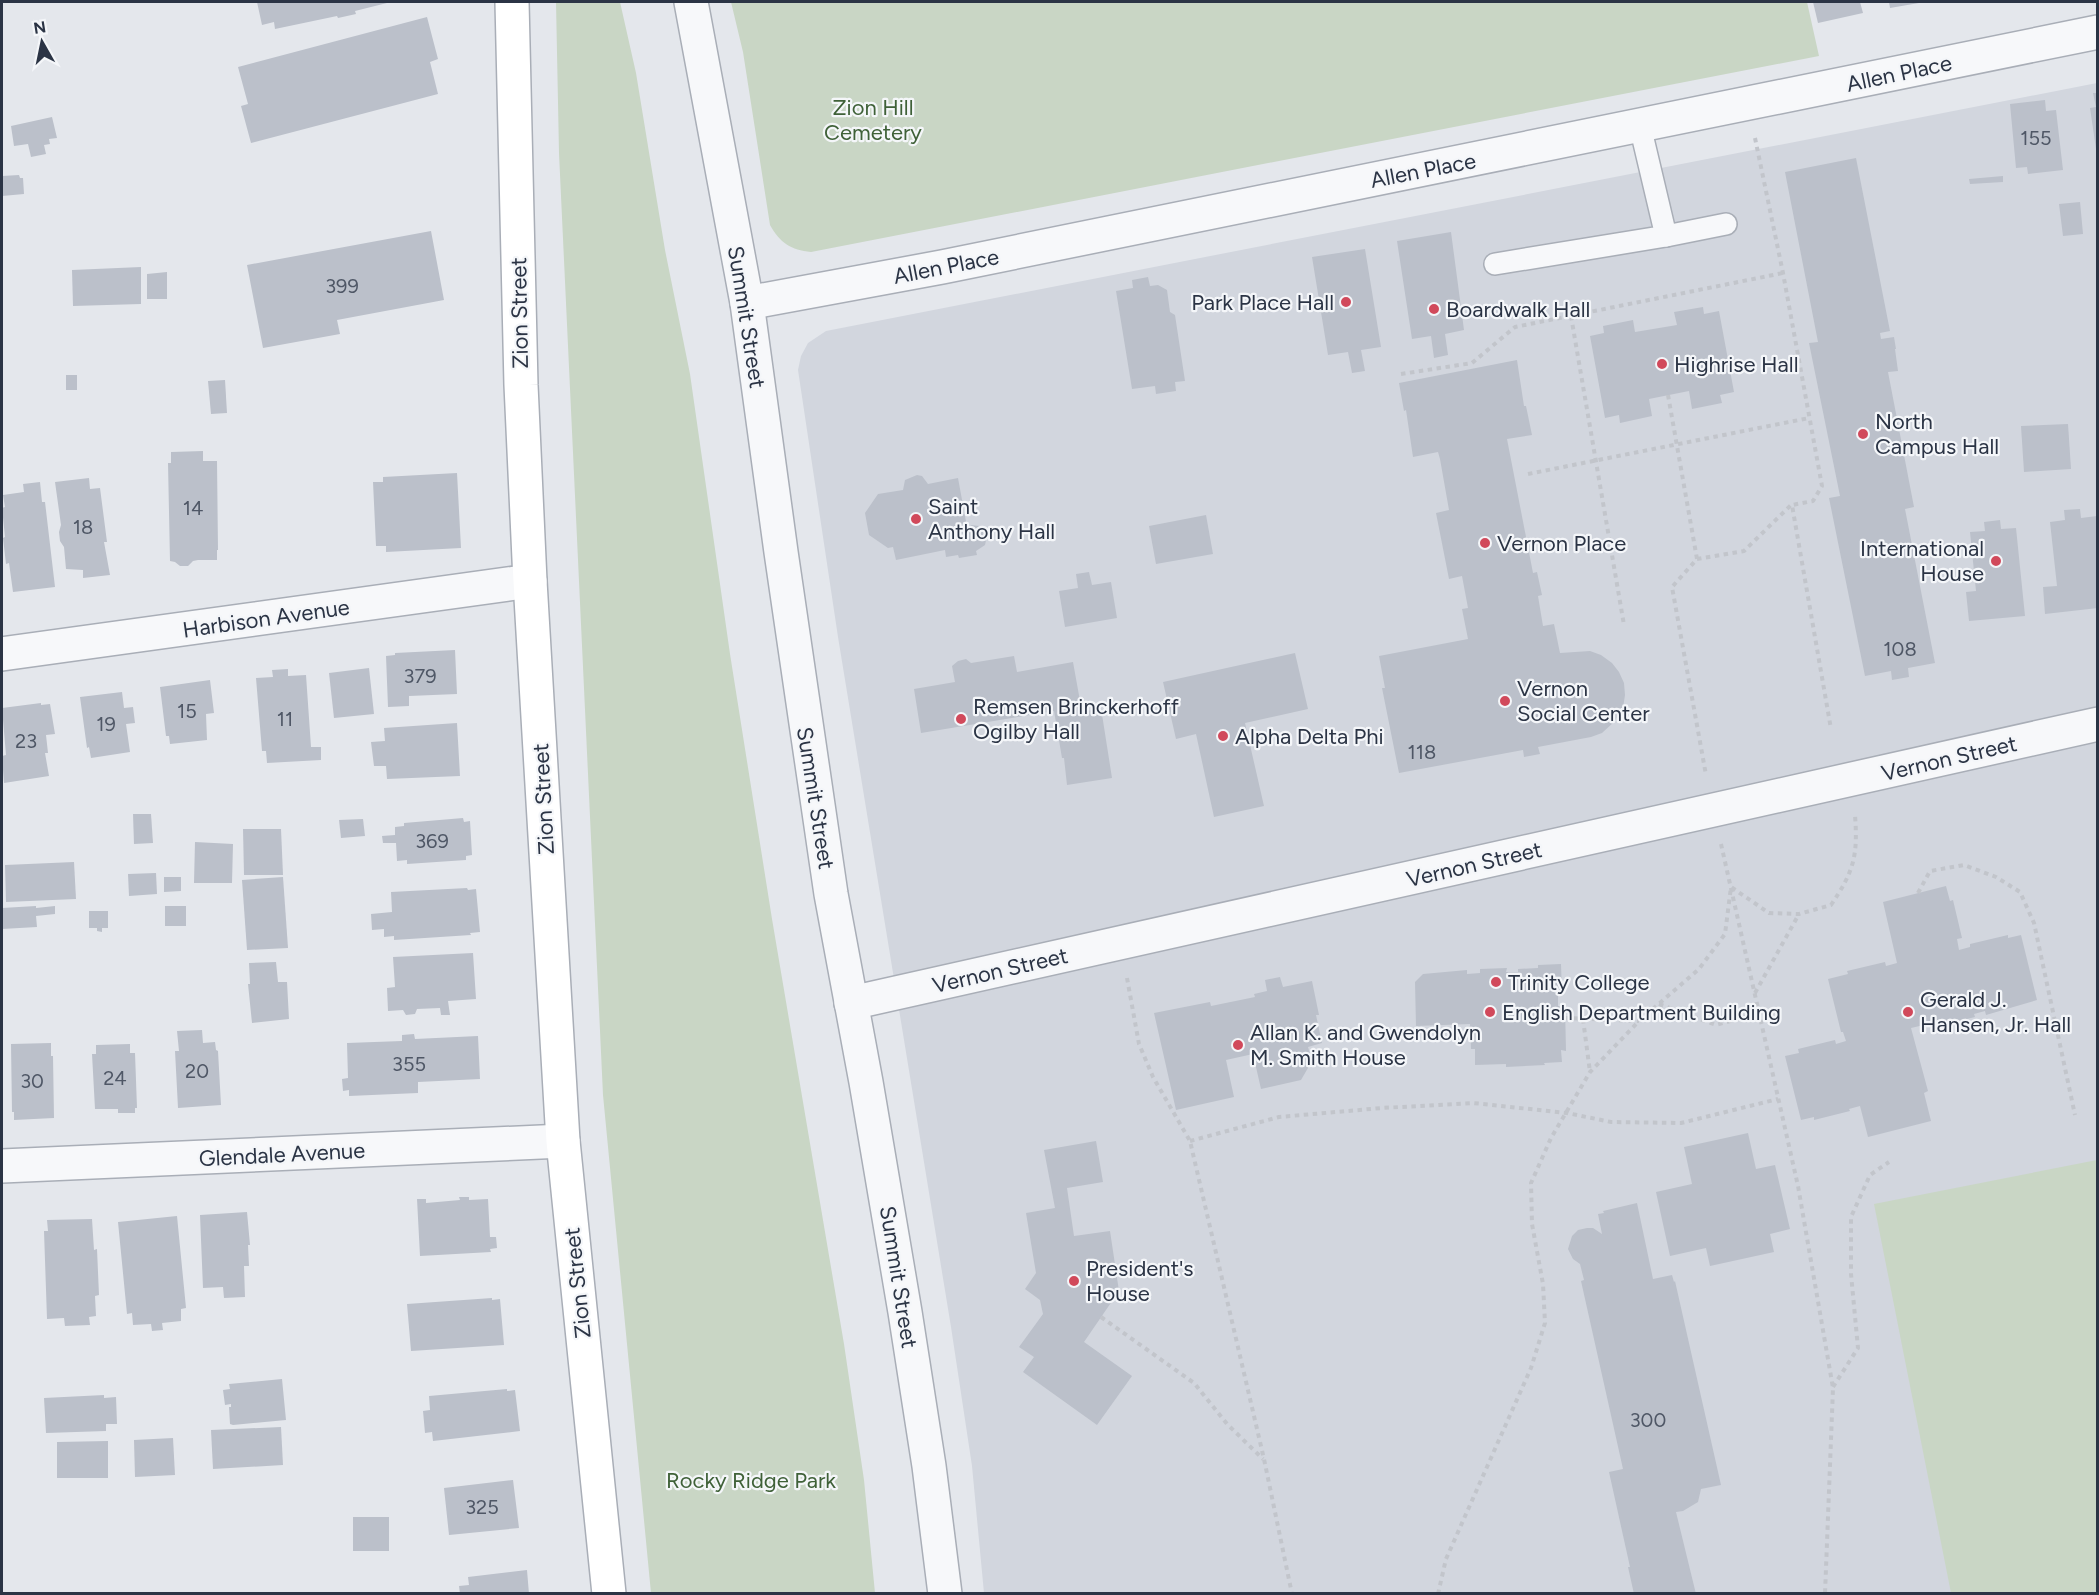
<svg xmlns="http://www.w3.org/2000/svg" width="2099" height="1595" font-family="Figtree,sans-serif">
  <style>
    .built { fill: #d2d6de }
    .green { fill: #c9d6c5 }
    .building { fill: #bbc0ca }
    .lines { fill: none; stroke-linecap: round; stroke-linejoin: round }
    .service-casing { stroke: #a9aeb7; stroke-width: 24 }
    .minor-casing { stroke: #a9aeb7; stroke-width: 36 }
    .secondary-casing { stroke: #a9aeb7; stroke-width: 36 }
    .path { stroke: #c2c5cb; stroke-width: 4; stroke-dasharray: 4.5 4.5; stroke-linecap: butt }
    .service { stroke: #f7f8fa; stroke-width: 21 }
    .minor { stroke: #f7f8fa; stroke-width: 33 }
    .secondary { stroke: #fff; stroke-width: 33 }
    .poi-dot { fill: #d1495b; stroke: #f4f6f9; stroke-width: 2 }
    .labels { text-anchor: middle; stroke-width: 4.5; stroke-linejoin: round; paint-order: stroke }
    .number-label { font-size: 20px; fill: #4f5766 }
    .street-label { font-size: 22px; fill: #2b3445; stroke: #f4f6f9 }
    .park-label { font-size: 22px; fill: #3f6138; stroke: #f4f6f9 }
    .poi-label { font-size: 22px; fill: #2b3445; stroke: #f4f6f9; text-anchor: start }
  </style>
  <rect width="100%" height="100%" fill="#e4e7ec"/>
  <!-- built -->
  <polygon class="built" points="2097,83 2097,1593 984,1593 972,1466 951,1327 838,637 798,370 801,356 808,343 826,331"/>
  <!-- green -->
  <g class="green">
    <polygon points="556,2 620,2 636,73 665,250 690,374 730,654 772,919 844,1344 864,1480 875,1593 651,1593 603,1095 559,153"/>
    <path d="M 731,2 L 1807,2 L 1819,56 L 811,252 C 791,250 780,243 770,225 L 743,52 Z"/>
    <polygon points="2097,1160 2097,1593 1951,1593 1874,1204"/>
  </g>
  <!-- building -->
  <g class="building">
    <polygon points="257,2 391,2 355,11 356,14 338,18 337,16 275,29 274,22 262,25"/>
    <polygon points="1813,2 1860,2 1863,13 1818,23"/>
    <polygon points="1889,2 1919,2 1919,3 1890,8"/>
    <polygon points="427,17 438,59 430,62 438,94 251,143 241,106 248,104 238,67"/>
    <polygon points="2093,93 2098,93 2096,149 2090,108 2096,107"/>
    <polygon points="2045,100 2046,111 2056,110 2063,170 2028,174 2027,167 2016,168 2010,104"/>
    <polygon points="52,117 57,138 49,139 50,144 44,145 46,154 31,157 28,144 14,146 11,126"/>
    <polygon points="1856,158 1890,331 1880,333 1881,339 1894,337 1896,349 1895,349 1898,371 1888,372 1914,507 1905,509 1935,663 1908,668 1909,677 1892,680 1891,671 1865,676 1829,498 1840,496 1809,343 1818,342 1785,172"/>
    <polygon points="19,175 20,178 23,178 24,194 2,196 2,176"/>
    <polygon points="2003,176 2003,182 1970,184 1969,179"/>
    <polygon points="2080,202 2083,234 2063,236 2059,204"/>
    <polygon points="431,231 444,300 337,320 340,334 263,348 247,265"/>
    <polygon points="1451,232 1464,330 1445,334 1448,355 1434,358 1431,336 1412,339 1397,241"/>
    <polygon points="1365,249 1381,347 1361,350 1365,371 1352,373 1348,352 1328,355 1312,257"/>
    <polygon points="141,267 141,304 73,306 72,270"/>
    <polygon points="167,272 167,299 147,299 147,274"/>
    <polygon points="1148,277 1150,286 1158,285 1167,290 1170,312 1175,315 1185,381 1175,382 1176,391 1156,394 1155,386 1132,389 1116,291 1133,288 1132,280"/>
    <polygon points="1703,307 1704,314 1719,311 1734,392 1720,395 1722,403 1692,409 1689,391 1649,399 1652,416 1620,423 1619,415 1605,418 1590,336 1604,333 1603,326 1633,320 1635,332 1677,325 1674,312"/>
    <polygon points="1517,360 1524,406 1526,406 1532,435 1507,439 1533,573 1537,572 1542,595 1538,596 1543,626 1554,624 1560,653 1590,651 1601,655 1612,663 1619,672 1624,683 1625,695 1623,708 1614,722 1602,733 1591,737 1538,747 1540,754 1524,757 1523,750 1399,773 1382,688 1385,688 1379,656 1468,639 1462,609 1468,608 1462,576 1449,579 1436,513 1449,510 1440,459 1438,452 1413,457 1406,410 1404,411 1399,383"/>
    <rect x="66" y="375" width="11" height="15"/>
    <polygon points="225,380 227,413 211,414 208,381"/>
    <polygon points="2068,424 2071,469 2024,472 2021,426"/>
    <polygon points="203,451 203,461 217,461 218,550 217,550 217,560 198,560 193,561 188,566 180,566 175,562 170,561 168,463 171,463 171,452"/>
    <polygon points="457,473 461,548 386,552 386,546 376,546 373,482 383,482 383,477"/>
    <polygon points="917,475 922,476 928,484 958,478 967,527 971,525 979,526 987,536 985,545 976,551 977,555 959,558 958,555 946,557 945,550 896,560 893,547 888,548 869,535 865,513 878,494 903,490 905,480"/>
    <polygon points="89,478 90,489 100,488 107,542 104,542 110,575 83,578 83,570 66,569 64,547 60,541 59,532 61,525 55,482"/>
    <polygon points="40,482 42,502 45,502 55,587 13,592 9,563 6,564 3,538 5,537 2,508 5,507 3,495 24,492 23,484"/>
    <polygon points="2080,509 2081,518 2097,516 2098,608 2045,614 2043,587 2057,586 2050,522 2065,520 2064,510"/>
    <polygon points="1206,515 1213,554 1156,564 1149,526"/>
    <polygon points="2000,520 2001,529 2016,528 2025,616 1969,621 1966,592 1976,591 1970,532 1985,531 1984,522"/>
    <polygon points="1089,572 1092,585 1111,582 1117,618 1065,627 1059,591 1078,588 1076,574"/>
    <polygon points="455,650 457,694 409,696 409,706 388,707 386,656 395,655 395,653"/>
    <polygon points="1295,653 1308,709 1245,723 1264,806 1214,817 1196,734 1176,739 1163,682"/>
    <polygon points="1014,656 1017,672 1073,662 1082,712 1101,708 1112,778 1067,785 1064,758 1062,758 1054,711 921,733 914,689 955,682 952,666 958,661 966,659 971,663"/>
    <polygon points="369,668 374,714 334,718 329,673"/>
    <polygon points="288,669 288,676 306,675 311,747 321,747 321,760 267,763 266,751 262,751 256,678 273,677 272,670"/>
    <polygon points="210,680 214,713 206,714 207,740 170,744 169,736 166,736 160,687"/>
    <polygon points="122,692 124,708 133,707 135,723 126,724 130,752 91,758 89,747 87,748 80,697"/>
    <polygon points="41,703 41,705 50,704 55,734 46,735 48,753 45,753 49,776 4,783 2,756 6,755 2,708"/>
    <polygon points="457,723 460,776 387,779 386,766 374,766 371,742 385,741 384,728"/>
    <polygon points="133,814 151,814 153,843 134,844"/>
    <polygon points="463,818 464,822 470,821 472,855 466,856 466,860 407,864 407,860 397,861 396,843 383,843 382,836 395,835 395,827 404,826 404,823"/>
    <polygon points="363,819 365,836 341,838 339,820"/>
    <polygon points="243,829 281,829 283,875 244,875"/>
    <polygon points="195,842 233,844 232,883 194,883"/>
    <polygon points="74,862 76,899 6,902 5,865"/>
    <polygon points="156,873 157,894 129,896 128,874"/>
    <polygon points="164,877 181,877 181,891 164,892"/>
    <polygon points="283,877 288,948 247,950 242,880"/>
    <polygon points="1946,886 1950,901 1953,900 1962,938 1957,939 1959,950 1970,947 1970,944 2008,935 2008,938 2021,935 2037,1000 1986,1015 1985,1011 1974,1014 1975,1017 1938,1026 1937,1022 1911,1028 1928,1091 1924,1093 1931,1121 1868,1137 1860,1106 1849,1109 1850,1111 1814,1120 1814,1117 1801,1120 1785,1056 1799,1053 1798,1049 1835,1040 1836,1044 1846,1041 1843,1032 1841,1032 1828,979 1848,974 1847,971 1885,962 1886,966 1897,963 1883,902"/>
    <polygon points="467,888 468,890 476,889 480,932 470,933 471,935 394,940 394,936 384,937 384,929 372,930 371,914 392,912 391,892"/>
    <polygon points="36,906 36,908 55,906 55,914 36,916 37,927 2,929 2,908"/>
    <rect x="165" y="906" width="21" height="20"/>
    <polygon points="89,911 108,911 108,928 102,928 102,932 97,931 97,928 89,928"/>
    <polygon points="473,953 476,999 448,1001 450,1015 441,1015 440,1008 417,1009 415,1014 406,1015 403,1010 388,1011 387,988 395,987 393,957"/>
    <polygon points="276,962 278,982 287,982 289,1019 252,1023 248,984 250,984 249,963"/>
    <polygon points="1561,964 1562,993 1558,993 1558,1006 1565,1006 1566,1051 1561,1050 1562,1062 1544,1063 1545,1065 1506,1067 1506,1064 1475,1065 1475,1049 1471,1049 1470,1024 1416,1026 1415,982 1423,974 1467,970 1467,974 1480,973 1480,969 1507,968 1506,972 1518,972 1518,969 1538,968 1538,965"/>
    <polygon points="1280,977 1283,987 1312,981 1319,1015 1316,1015 1322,1043 1308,1047 1312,1061 1301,1080 1261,1089 1253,1054 1226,1060 1234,1097 1176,1110 1154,1013 1210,1002 1211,1006 1255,997 1254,994 1267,991 1265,980"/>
    <polygon points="202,1030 203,1043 215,1042 216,1050 218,1051 221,1105 178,1108 175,1051 179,1051 177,1031"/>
    <polygon points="414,1034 415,1039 478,1036 480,1079 418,1082 418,1093 349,1096 349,1090 343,1091 342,1079 348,1078 347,1043 402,1041 402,1035"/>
    <polygon points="51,1043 51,1056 53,1056 54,1118 14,1120 14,1112 12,1112 11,1044"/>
    <polygon points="130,1044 130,1053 135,1053 137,1108 135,1108 135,1113 118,1113 118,1109 95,1109 92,1054 96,1054 96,1045"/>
    <polygon points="1748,1133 1756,1169 1775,1165 1790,1229 1770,1234 1774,1252 1710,1266 1706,1248 1670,1256 1656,1192 1692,1184 1684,1147"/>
    <polygon points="1096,1141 1103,1182 1067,1188 1074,1236 1110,1231 1119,1291 1084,1342 1132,1376 1097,1425 1023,1372 1034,1357 1019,1347 1043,1314 1040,1300 1025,1289 1036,1273 1026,1213 1055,1208 1044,1150"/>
    <polygon points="459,1197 469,1197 469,1200 488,1199 490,1237 496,1237 497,1248 490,1249 491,1252 420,1256 417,1199 426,1199 426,1203 460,1200"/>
    <polygon points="1637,1203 1653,1279 1672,1275 1674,1282 1675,1281 1721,1485 1701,1489 1698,1502 1683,1511 1676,1512 1696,1594 1634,1594 1628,1567 1630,1567 1609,1472 1623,1469 1581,1281 1584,1280 1580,1264 1573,1259 1568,1249 1572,1236 1578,1230 1587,1228 1593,1228 1602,1234 1598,1214 1604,1213 1603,1211"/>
    <polygon points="247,1212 250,1245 248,1245 249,1266 244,1266 245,1297 224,1298 223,1287 203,1288 200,1215"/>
    <polygon points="177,1216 186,1308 181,1309 181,1321 162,1323 163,1330 152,1331 151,1324 133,1325 132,1313 127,1314 118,1222"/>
    <polygon points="92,1219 94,1250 97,1249 99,1295 95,1296 96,1316 89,1317 90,1325 65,1326 64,1318 47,1319 44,1231 48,1231 47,1220"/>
    <polygon points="492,1298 492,1300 500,1299 504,1345 411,1351 407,1304"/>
    <polygon points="282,1379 286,1420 233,1425 230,1424 229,1407 231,1407 231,1404 225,1405 223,1390 230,1389 229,1384"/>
    <polygon points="507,1389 507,1391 515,1390 520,1431 433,1441 432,1432 425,1433 423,1411 430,1410 429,1396"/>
    <polygon points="104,1395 104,1398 116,1397 117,1424 106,1424 106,1431 46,1433 44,1398"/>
    <polygon points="281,1427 283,1465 213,1469 211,1430"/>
    <polygon points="173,1438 175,1475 135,1477 134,1440"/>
    <polygon points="108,1441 108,1478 57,1478 57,1442"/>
    <polygon points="513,1480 519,1528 449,1535 444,1488"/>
    <rect x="353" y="1517" width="36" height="34"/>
    <polygon points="527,1570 529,1594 460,1594 459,1586 469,1585 468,1577"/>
  </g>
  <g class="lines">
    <!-- service casing -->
    <g class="service-casing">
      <g id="service">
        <polyline points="1666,236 1726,224"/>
        <polyline points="1495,264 1666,236 1640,126"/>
      </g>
    </g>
    <!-- minor casing -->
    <g class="minor-casing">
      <g id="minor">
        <polyline points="691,2 747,303 781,552 831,894 866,1082 905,1312 929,1466 945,1594"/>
        <polyline points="747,303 942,267 2098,32"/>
        <polyline points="2,654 530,581"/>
        <polyline points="851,1003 2098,724"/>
        <polyline points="2,1166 563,1141"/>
      </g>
    </g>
    <!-- secondary casing -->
    <g class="secondary-casing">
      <polyline id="secondary" points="512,2 521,385 530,581 563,1141 609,1594"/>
    </g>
    <!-- path -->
    <g class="path">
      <polyline points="1755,138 1783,273 1822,486 1813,501 1792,505 1831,729"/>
      <polyline points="1571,316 1624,625"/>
      <polyline points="1401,374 1472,363 1515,327 1783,273"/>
      <polyline points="1668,395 1697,559 1672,587 1706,775"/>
      <polyline points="1528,474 1809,418"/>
      <polyline points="1697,559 1744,551 1791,505"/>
      <polyline points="1721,844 1798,1186 1833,1388 1825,1594"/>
      <polyline points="1918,893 1930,871 1964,865 1996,877 2020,892 2034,923 2075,1115"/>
      <polyline points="1127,978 1139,1044 1153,1077 1190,1141 1264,1459 1292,1594"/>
      <polyline points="1755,993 1799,914"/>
      <polyline points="1659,1004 1716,1025 1759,1013"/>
      <polyline points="1565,1018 1639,1021"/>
      <polyline points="1583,1019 1590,1072"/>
      <polyline points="1190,1141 1279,1117 1382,1108 1473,1103 1567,1113 1611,1122 1681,1123 1778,1099"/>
      <polyline points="1101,1317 1194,1383 1227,1424 1263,1459"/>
      <polyline points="1833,1387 1858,1348 1851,1274 1851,1217 1870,1175 1889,1162"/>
      <path d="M 1438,1594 L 1446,1559 L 1531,1368 L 1545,1323 L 1543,1284 L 1532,1224 L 1531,1183 L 1551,1138 L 1590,1072 L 1639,1021 L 1699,969 L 1725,934 L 1731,887 L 1769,913 L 1799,914 L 1831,905 C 1854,871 1858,856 1855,815"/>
    </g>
    <!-- service -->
    <use href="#service" class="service"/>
    <!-- minor -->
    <use href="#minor" class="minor"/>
    <!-- secondary -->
    <use href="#secondary" class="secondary"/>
  </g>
  <!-- markers -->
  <g class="poi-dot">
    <circle cx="1346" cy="302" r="6"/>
    <circle cx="1434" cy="309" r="6"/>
    <circle cx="1662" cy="364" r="6"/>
    <circle cx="1863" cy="434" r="6"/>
    <circle cx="916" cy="519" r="6"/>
    <circle cx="1485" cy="543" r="6"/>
    <circle cx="1996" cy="561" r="6"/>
    <circle cx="1505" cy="701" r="6"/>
    <circle cx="961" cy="719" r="6"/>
    <circle cx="1223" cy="736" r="6"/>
    <circle cx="1496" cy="982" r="6"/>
    <circle cx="1490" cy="1012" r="6"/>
    <circle cx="1908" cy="1012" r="6"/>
    <circle cx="1238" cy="1045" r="6"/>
    <circle cx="1074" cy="1281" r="6"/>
  </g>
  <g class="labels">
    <!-- number labels -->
    <g class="number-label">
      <text x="2036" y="145">155</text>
      <text x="342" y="293">399</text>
      <text x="193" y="515">14</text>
      <text x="83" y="534">18</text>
      <text x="1900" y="656">108</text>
      <text x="420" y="683">379</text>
      <text x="187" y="718">15</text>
      <text x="285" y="726">11</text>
      <text x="106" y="731">19</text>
      <text x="26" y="748">23</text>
      <text x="1422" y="759">118</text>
      <text x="432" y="848">369</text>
      <text x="409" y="1071">355</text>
      <text x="197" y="1078">20</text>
      <text x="115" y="1085">24</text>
      <text x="32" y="1088">30</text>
      <text x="1648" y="1427">300</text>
      <text x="482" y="1514">325</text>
    </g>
    <!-- street labels -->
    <g class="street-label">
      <text transform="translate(1899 73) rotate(-12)" y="8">Allen Place</text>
      <text transform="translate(1423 170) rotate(-11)" y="8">Allen Place</text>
      <text transform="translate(946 266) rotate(-11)" y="8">Allen Place</text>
      <text transform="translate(519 313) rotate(-91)" y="8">Zion Street</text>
      <text transform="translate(747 317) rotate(81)" y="8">Summit Street</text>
      <text transform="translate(266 618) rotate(-8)" y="8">Harbison Avenue</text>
      <text transform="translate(1949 758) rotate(-13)" y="8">Vernon Street</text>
      <text transform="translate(816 798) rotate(81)" y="8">Summit Street</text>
      <text transform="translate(543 799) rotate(-93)" y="8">Zion Street</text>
      <text transform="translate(1474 864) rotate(-13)" y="8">Vernon Street</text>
      <text transform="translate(1000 970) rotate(-13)" y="8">Vernon Street</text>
      <text transform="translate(282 1154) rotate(-3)" y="8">Glendale Avenue</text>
      <text transform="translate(899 1277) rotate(81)" y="8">Summit Street</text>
      <text transform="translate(577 1283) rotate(-96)" y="8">Zion Street</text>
    </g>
    <!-- park labels -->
    <g class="park-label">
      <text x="873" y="115">Zion Hill<tspan x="873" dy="25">Cemetery</tspan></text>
      <text x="751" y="1488">Rocky Ridge Park</text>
    </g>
    <!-- poi labels -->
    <g class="poi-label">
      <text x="1334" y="310" text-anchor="end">Park Place Hall</text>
      <text x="1446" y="317">Boardwalk Hall</text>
      <text x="1674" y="372">Highrise Hall</text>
      <text x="1875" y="429">North<tspan x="1875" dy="25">Campus Hall</tspan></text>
      <text x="928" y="514">Saint<tspan x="928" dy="25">Anthony Hall</tspan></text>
      <text x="1497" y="551">Vernon Place</text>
      <text x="1984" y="556" text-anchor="end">International<tspan x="1984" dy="25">House</tspan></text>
      <text x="1517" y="696">Vernon<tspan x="1517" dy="25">Social Center</tspan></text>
      <text x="973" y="714">Remsen Brinckerhoff<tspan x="973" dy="25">Ogilby Hall</tspan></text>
      <text x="1235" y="744">Alpha Delta Phi</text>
      <text x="1508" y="990">Trinity College</text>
      <text x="1920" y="1007">Gerald J.<tspan x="1920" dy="25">Hansen, Jr. Hall</tspan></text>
      <text x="1502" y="1020">English Department Building</text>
      <text x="1250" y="1040">Allan K. and Gwendolyn<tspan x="1250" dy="25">M. Smith House</tspan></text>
      <text x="1086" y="1276">President's<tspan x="1086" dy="25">House</tspan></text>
    </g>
  </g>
  <!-- border -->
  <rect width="2099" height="1595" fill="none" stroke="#2b3445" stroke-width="6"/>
  <!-- north arrow -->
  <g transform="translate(42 42) rotate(351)" stroke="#f4f6f9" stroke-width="4.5" paint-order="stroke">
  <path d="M0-4.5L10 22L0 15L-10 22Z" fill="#2b3445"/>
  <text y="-9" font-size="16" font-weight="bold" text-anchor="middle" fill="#2b3445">N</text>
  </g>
</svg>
